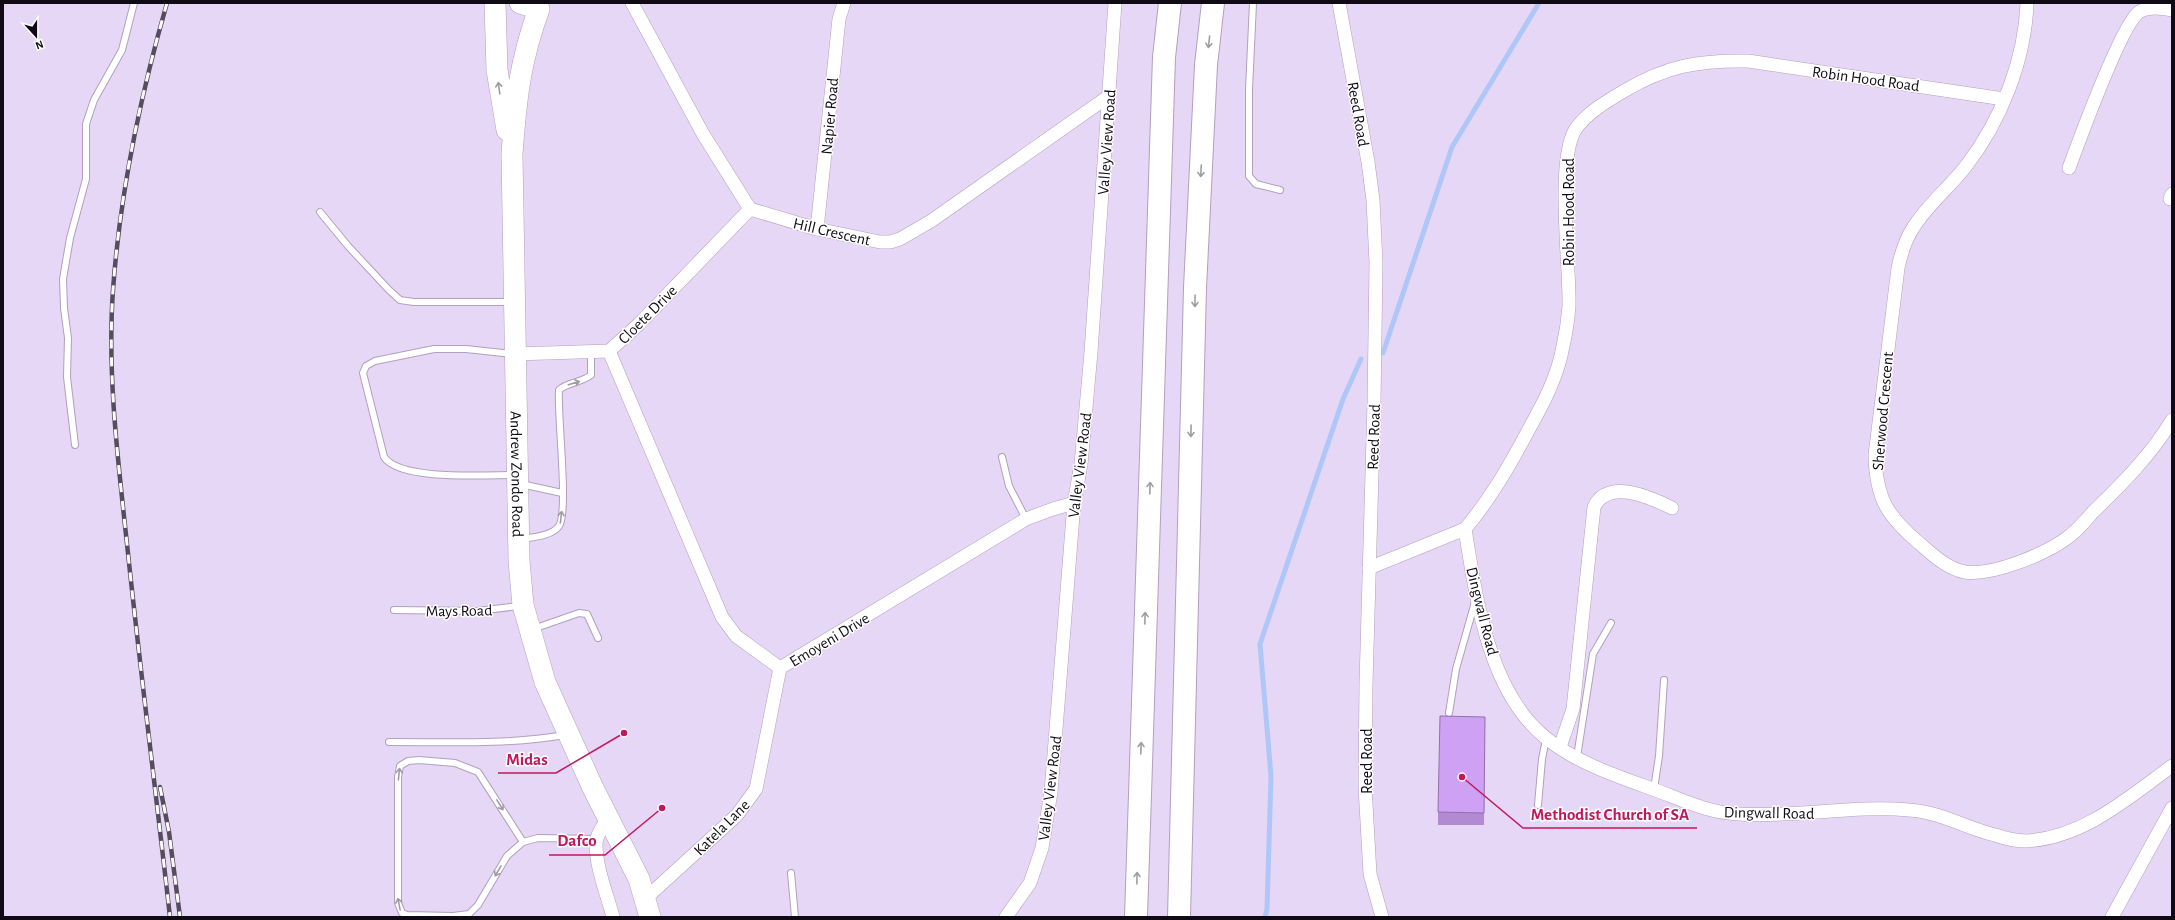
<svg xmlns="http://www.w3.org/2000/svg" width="2175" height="920" font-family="'Alegreya Sans',sans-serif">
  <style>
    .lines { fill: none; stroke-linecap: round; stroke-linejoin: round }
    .stream { stroke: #aec7f8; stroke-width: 5 }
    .lane-casing { stroke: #b0a0be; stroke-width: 8 }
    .street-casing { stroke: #b0a0be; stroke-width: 14 }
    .primary-casing { stroke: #b0a0be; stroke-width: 22 }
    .highway-casing { stroke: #b0a0be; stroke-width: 24 }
    .lane { stroke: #fff; stroke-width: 6 }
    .street { stroke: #fff; stroke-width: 13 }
    .primary { stroke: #fff; stroke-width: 21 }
    .highway { stroke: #fff; stroke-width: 22 }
    .rail-casing { stroke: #554c5d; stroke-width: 4.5 }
    .rail { stroke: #fff; stroke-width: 3; stroke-dasharray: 9; stroke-linecap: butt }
    .wall { fill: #b18ad2 }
    .building { fill: #cea1f4; stroke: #9071ab }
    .oneway { stroke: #9f9da1 }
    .labels { text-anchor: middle; stroke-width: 3; stroke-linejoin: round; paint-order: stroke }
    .street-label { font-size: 16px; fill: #100a14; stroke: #fff }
    .leader { fill: none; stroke: #c2185b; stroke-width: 1.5 }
    .callout-dot { fill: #c2185b; stroke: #fff; stroke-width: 1.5 }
    .callout-label { font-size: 17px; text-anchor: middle; font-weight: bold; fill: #c2185b; stroke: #fff; stroke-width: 3; stroke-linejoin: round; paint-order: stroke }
  </style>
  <rect width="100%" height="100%" fill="#e7d7f6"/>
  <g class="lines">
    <!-- stream -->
    <g class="stream">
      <polyline points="1383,353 1452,147 1539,3"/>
      <polyline points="1265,917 1267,909 1271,776 1260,644 1343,399 1361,359"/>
    </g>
    <!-- lane casing -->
    <g class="lane-casing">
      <g id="lane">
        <polyline points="1253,3 1249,89 1249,176 1256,184 1280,190"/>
        <polyline points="320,212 348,246 389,290 400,300 414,302 512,302"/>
        <path d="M 512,354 L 466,349 L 434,349 L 375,361 L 366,366 L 363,373 L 384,457 C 400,481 486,475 514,475"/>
        <polyline points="75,445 67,377 68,338 64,308 63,279 70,238 86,179 86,124 94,100 122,50 134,3"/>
        <polyline points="1002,457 1009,486 1026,519"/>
        <polyline points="521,484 562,493"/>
        <path d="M 522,539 C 533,537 552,536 559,526 C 569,511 557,414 559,390 C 567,382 581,383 591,375 L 591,352"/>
        <polyline points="394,610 478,611 519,606"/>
        <polyline points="533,629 579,613 587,614 598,638"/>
        <polyline points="1449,713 1456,669 1475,602"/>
        <path d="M 389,742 C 448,742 506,745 565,735"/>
        <polyline points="1577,757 1593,654 1611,623"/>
        <polyline points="1654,789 1659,756 1664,680"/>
        <polyline points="1538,805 1542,759 1546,739"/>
        <polyline points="523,842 478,772 455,763 419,760 408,761 400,766 398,777 398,903 402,913 407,915 453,916 469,914 478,905 507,856 523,842 538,838 597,839"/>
        <polyline points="791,873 795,917"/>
      </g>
    </g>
    <!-- street casing -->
    <g class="street-casing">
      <g id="street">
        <polyline points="632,3 703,134 750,209 817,229 880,242 890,242 900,239 931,221 1109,96"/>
        <polyline points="1339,3 1368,162 1373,200 1376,263 1374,403 1366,684 1365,787 1370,874 1382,917"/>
        <path d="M 2027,3 C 2025,60 2001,121 1966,166 C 1950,187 1927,205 1913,228 C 1905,240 1901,254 1898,268 L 1875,455 C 1876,498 1887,516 1919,543 C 1932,554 1947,569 1965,572 C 1993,576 2045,554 2067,538 C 2077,531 2085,521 2093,512 C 2122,484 2151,455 2172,420"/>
        <path d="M 2069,168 C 2079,141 2121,25 2139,12 C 2149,6 2161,8 2172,10"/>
        <polyline points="2170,199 2172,194"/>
        <polyline points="817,229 839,19 844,3"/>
        <polyline points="609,351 722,617 736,636 780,668"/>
        <polyline points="515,354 609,351 639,324 750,209"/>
        <path d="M 1465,529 C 1491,498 1510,465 1529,429 C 1543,404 1558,376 1563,346 C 1566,333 1568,319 1569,306 C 1570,265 1556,163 1575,130 C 1585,114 1607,101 1624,91 C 1666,66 1699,60 1748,61 L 2004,99"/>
        <path d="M 1369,568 L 1465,529 C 1476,597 1488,692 1546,738 C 1574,761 1613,775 1647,787 C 1677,797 1706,813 1738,814 C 1795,818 1852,805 1909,810 C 1940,812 1966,828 1995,835 C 2004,838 2016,841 2026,841 C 2083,838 2128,798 2172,766"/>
        <polyline points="780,668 1026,519 1053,509 1074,503"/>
        <path d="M 1560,747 L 1573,709 L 1594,507 C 1608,478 1650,497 1672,508"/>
        <path d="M 608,819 C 603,826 596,835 596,844 C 596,868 607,894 613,917"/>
        <polyline points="646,898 737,815 756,789 780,668"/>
        <polyline points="1006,917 1030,883 1042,848 1051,792 1074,503 1081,464 1091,352 1115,3"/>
        <polyline points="2112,917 2172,808"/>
      </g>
    </g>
    <!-- primary casing -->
    <g class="primary-casing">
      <g id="primary">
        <polyline points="495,3 497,70 507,130"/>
        <path id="s1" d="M 520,3 L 539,9 C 520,61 516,99 512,154 L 519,561 L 523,605 L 545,682 L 593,788 L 639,879 L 650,917"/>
      </g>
    </g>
    <!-- highway casing -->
    <g class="highway-casing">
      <g id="highway">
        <polyline points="1136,917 1164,57 1170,3"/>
        <polyline points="1179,917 1195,288 1206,65 1213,3"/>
      </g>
    </g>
    <!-- lane -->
    <use href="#lane" class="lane"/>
    <!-- street -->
    <use href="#street" class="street"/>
    <!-- primary -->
    <use href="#primary" class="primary"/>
    <!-- highway -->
    <use href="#highway" class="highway"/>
    <!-- rail casing -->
    <g class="rail-casing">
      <g id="rail">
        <path d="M 167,3 C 140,97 120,192 113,290 C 107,374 118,460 127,544 C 140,668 156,793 170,917"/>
        <polyline points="160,787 169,832 180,917"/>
      </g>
    </g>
    <!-- rail -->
    <use href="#rail" class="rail"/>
  </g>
  <!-- wall -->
  <polygon class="wall" points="1485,717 1484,825 1438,825 1438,812"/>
  <!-- building -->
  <polygon class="building" points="1440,716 1485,717 1484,813 1438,812"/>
  <!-- one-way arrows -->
  <defs><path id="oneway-shaft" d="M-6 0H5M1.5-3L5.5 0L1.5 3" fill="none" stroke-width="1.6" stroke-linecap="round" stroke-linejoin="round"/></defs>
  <g class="oneway">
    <use href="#oneway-shaft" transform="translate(1209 42) rotate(96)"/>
    <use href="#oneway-shaft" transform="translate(499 88) rotate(-98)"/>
    <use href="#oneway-shaft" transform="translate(1201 171) rotate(93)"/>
    <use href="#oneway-shaft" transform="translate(1195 301) rotate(91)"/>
    <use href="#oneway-shaft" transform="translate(574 383) rotate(-16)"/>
    <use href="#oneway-shaft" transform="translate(1191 431) rotate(91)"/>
    <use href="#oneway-shaft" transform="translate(1150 488) rotate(-88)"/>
    <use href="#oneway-shaft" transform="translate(561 517) rotate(-84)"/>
    <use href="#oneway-shaft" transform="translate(1145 618) rotate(-88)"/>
    <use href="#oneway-shaft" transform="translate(1141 748) rotate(-88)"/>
    <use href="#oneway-shaft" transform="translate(399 774) rotate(-84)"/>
    <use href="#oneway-shaft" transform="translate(500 805) rotate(58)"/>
    <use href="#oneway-shaft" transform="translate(498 871) rotate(121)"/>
    <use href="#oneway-shaft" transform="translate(1137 878) rotate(-89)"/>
    <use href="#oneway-shaft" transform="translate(399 904) rotate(-101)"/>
  </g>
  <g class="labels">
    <!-- street labels -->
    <g class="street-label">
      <text transform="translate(1866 78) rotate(8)" y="6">Robin Hood Road</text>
      <text transform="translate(1359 114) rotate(80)" y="6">Reed Road</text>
      <text transform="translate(829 116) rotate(-85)" y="6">Napier Road</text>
      <text transform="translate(1106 142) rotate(-86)" y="6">Valley View Road</text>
      <text transform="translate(1568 212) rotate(-90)" y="6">Robin Hood Road</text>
      <text transform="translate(832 231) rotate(13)" y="6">Hill Crescent</text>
      <text transform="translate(647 314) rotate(-45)" y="6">Cloete Drive</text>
      <text transform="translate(1882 411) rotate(-85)" y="6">Sherwood Crescent</text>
      <text transform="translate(1373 437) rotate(-88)" y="6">Reed Road</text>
      <text transform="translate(1079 465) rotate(-83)" y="6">Valley View Road</text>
      <text dy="6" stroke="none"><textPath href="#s1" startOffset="488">Andrew Zondo Road</textPath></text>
      <text transform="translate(459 610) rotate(-1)" y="6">Mays Road</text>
      <text transform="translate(1483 611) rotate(76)" y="6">Dingwall Road</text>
      <text transform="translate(829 639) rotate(-31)" y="6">Emoyeni Drive</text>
      <text transform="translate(1366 761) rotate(-90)" y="6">Reed Road</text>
      <text transform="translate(1049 788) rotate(-83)" y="6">Valley View Road</text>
      <text transform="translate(1769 812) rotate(1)" y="6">Dingwall Road</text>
      <text transform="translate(721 827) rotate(-45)" y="6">Katela Lane</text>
    </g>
  </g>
  <!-- callouts -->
  <path class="leader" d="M624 733L556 773H498M1462 777L1523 828H1697M662 808L605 855H549"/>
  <g class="callout-dot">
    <circle cx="624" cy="733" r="4"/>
    <circle cx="1462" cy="777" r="4"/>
    <circle cx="662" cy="808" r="4"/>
  </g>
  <g class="callout-label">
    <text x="527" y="765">Midas</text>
    <text x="1610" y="820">Methodist Church of SA</text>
    <text x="577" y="846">Dafco</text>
  </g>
  <!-- border -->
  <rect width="2175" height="920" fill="none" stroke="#100a14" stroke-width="8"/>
  <!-- north arrow -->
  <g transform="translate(36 36) rotate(159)" stroke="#ffffff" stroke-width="3" paint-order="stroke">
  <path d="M0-3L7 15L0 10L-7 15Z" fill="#100a14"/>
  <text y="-6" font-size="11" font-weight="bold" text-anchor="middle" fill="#100a14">N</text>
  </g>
</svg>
